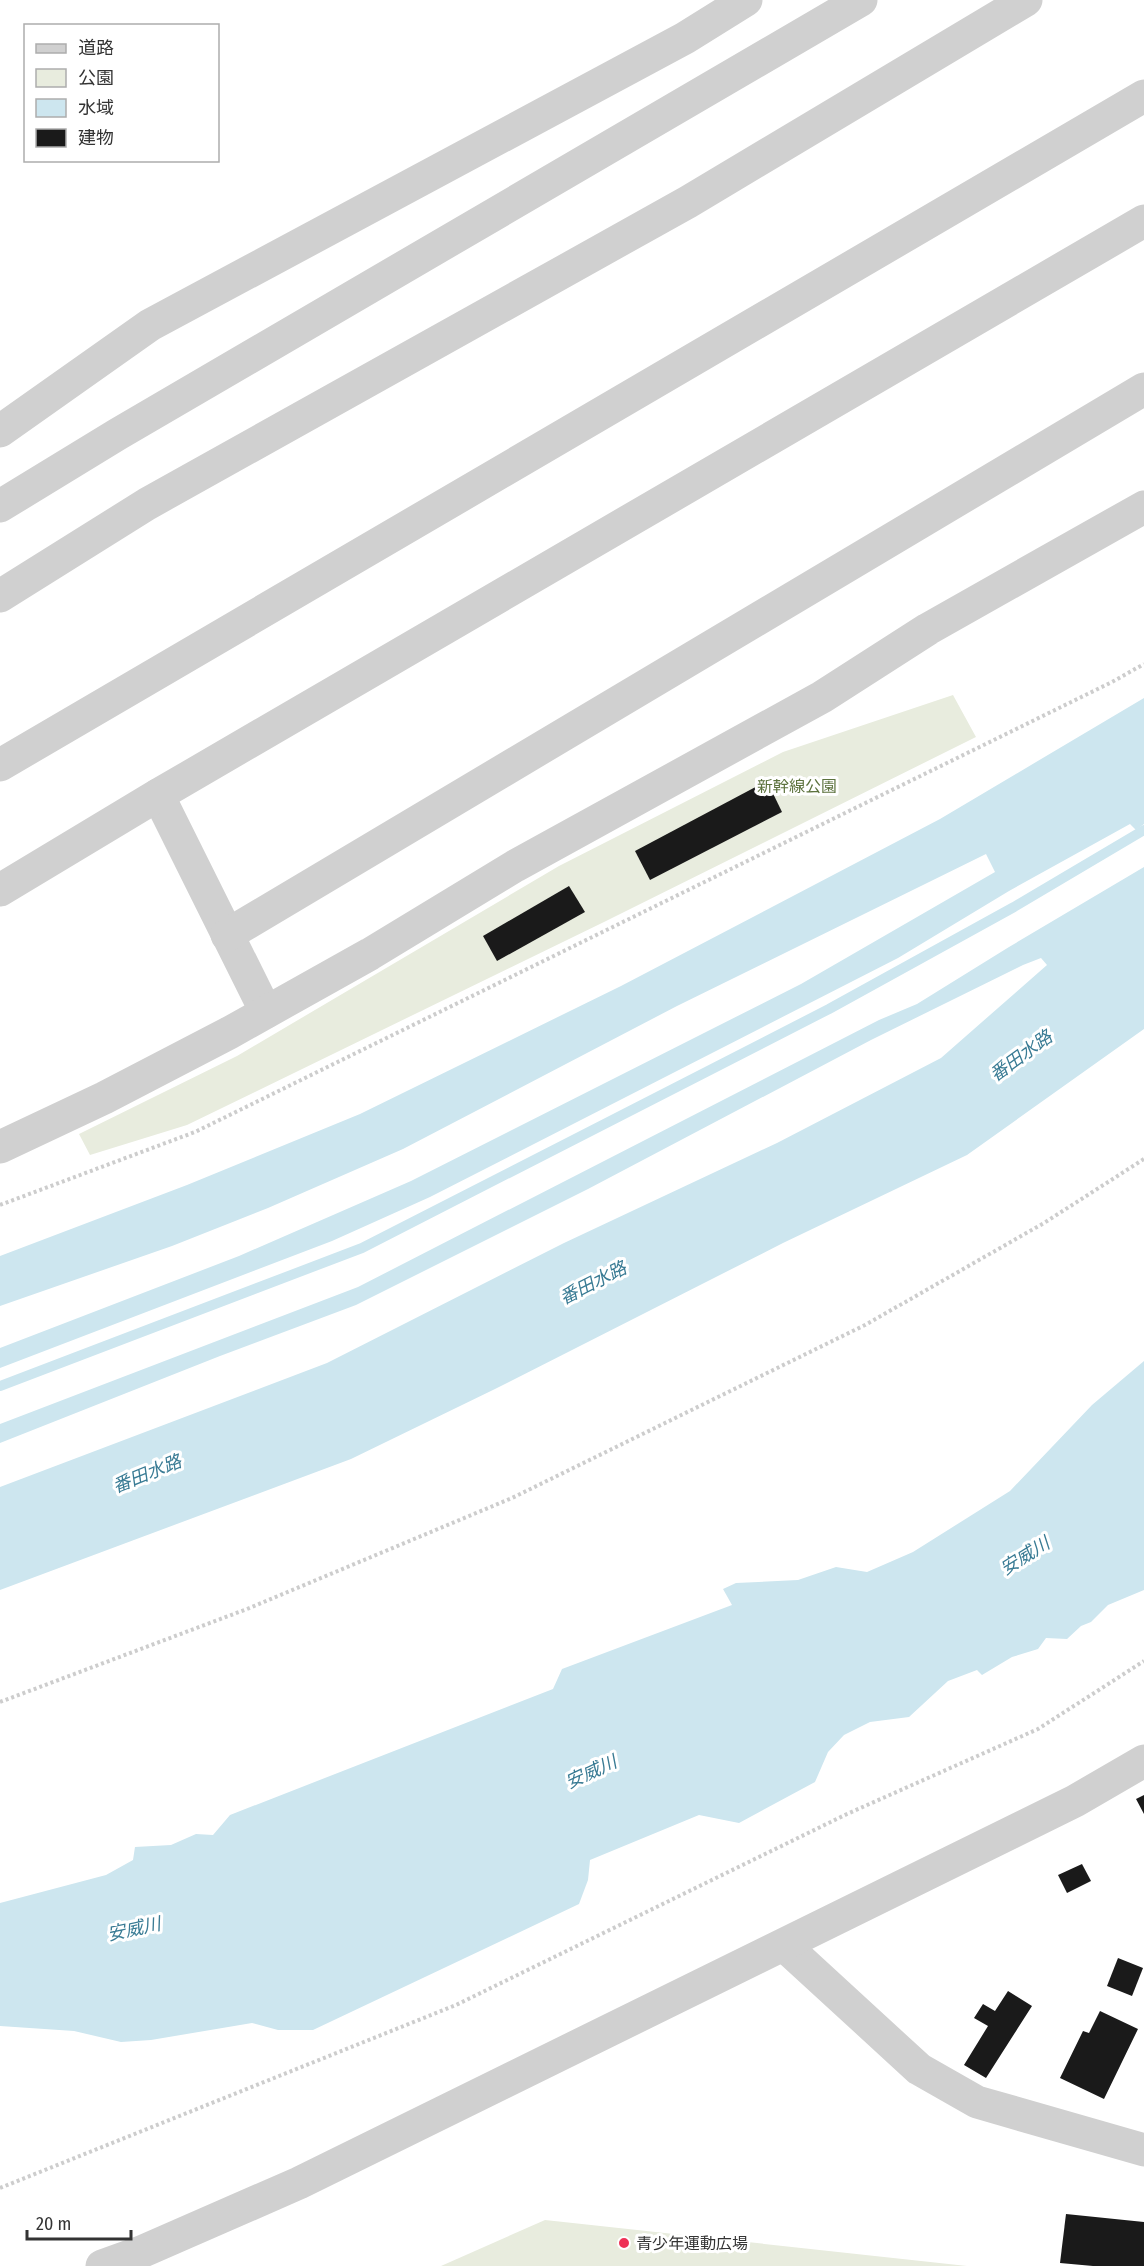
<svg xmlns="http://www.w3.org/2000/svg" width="1144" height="2266" font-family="'Fira Sans Condensed','Noto Sans JP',sans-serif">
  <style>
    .green { fill: #e8ecde }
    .water { fill: #cde6ef }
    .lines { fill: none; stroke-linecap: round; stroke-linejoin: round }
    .stream { stroke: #cde6ef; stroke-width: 10 }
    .building { fill: #1a1a1a }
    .path { stroke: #cdcdcd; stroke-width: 4; stroke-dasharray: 3 3; stroke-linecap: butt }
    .minor { stroke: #d0d0d0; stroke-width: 33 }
    .poi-dot { fill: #ee3156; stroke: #fff; stroke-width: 2 }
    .labels { text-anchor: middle; stroke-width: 6; stroke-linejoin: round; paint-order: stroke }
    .park-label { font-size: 16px; fill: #5c723d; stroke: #fff }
    .poi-label { font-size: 16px; fill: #333; stroke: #fff; text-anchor: start }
    .water-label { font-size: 18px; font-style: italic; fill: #397b94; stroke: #fff }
  </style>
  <rect width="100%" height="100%" fill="#fff"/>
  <!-- green -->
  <g class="green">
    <polygon points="953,695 976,737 604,922 187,1125 90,1155 79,1134 237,1056 559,866 783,752"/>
    <polygon points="545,2220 967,2266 441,2266"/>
  </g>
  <!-- water -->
  <g class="water">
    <polygon points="1144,698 1144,824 1136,830 1130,824 1009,891 898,958 430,1197 332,1241 0,1368 0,1348 239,1256 411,1181 801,984 995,872 986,854 677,1006 403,1149 268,1208 172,1246 0,1306 0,1256 187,1185 360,1114 621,986 940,819"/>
    <polygon points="1144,867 1144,1029 967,1155 783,1243 495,1389 351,1459 0,1590 0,1487 327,1363 564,1243 777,1143 941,1058 1047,965 1041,958 1023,965 871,1040 588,1189 356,1305 220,1356 0,1443 0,1424 358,1287 879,1020 917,1004 1009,947"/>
    <polygon points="1144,1361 1144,1590 1108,1605 1091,1622 1081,1626 1067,1639 1046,1638 1038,1649 1012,1657 982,1675 977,1670 948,1681 909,1717 870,1722 844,1735 828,1752 815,1782 739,1823 699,1815 590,1860 588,1880 579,1904 313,2030 278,2030 252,2023 151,2040 121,2042 74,2031 0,2026 0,1903 106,1875 133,1860 135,1847 171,1845 196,1834 213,1835 230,1815 553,1689 562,1669 732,1605 723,1589 736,1583 798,1580 836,1567 867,1572 913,1552 1010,1491 1092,1405"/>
  </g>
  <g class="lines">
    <!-- stream -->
    <polyline class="stream" points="0,1386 362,1248 829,1009 1014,907 1144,830"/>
  </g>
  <!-- building -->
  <g class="building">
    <polygon points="767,781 782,812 650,880 635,851"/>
    <polygon points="569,886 585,912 497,961 483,936"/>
    <polygon points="1144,1795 1144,1814 1136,1799"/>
    <polygon points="1082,1864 1091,1881 1067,1893 1058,1875"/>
    <polygon points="1118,1958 1143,1968 1132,1996 1107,1986"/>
    <polygon points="1008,1991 1032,2006 986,2078 964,2065 988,2026 974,2018 983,2004 995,2011"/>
    <polygon points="1100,2011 1138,2029 1104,2099 1060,2078 1083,2031 1089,2033"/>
    <polygon points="1066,2214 1144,2222 1144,2266 1093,2266 1060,2263"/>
  </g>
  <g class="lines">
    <!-- path -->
    <g class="path">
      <polyline points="0,1205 195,1132 1112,682 1144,664"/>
      <polyline points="0,1702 247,1609 512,1498 865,1325 1044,1223 1144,1159"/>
      <polyline points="0,2188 456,2005 847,1814 1038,1729 1144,1661"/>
    </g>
    <!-- minor -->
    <g class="minor">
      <polyline points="0,431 150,325 685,38 746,0"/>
      <polyline points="0,506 118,434 861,0"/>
      <polyline points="0,596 147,504 688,202 1026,0"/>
      <polyline points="0,765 1144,96"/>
      <polyline points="158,795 266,1012"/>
      <polyline points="0,890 158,795 1144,221"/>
      <polyline points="227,935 1144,389"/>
      <polyline points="0,1147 104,1098 229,1033 370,954 515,866 822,697 928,629 1144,507"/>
      <polyline points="785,1946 919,2069 977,2102 1144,2150"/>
      <polyline points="102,2266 141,2252 299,2183 1075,1801 1144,1761"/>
    </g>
  </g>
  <!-- markers -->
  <circle class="poi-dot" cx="624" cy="2243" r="6"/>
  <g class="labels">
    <!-- park labels -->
    <g class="park-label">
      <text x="797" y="792">新幹線公園</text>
    </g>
    <!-- poi labels -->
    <g class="poi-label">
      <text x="636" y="2249">青少年運動広場</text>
    </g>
    <!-- water labels -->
    <g class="water-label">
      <text transform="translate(1021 1056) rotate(-36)" y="6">番田水路</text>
      <text transform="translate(593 1283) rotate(-27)" y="6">番田水路</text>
      <text transform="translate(147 1474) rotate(-22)" y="6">番田水路</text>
      <text transform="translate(1025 1556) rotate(-32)" y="6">安威川</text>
      <text transform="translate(591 1772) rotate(-25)" y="6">安威川</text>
      <text transform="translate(134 1929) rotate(-12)" y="6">安威川</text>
    </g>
  </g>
  <!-- legend -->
  <rect x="24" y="24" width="195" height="138" fill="#ffffff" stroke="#adadad" stroke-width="1.5"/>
  <rect x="36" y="44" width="30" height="9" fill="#d0d0d0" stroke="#adadad" stroke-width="1.5"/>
  <text x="78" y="54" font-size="18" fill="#333333">道路</text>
  <rect x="36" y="69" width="30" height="18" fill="#e8ecde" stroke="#adadad" stroke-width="1.5"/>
  <text x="78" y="84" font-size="18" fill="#333333">公園</text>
  <rect x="36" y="99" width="30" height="18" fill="#cde6ef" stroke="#adadad" stroke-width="1.5"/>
  <text x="78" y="114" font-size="18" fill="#333333">水域</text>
  <rect x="36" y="129" width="30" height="18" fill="#1a1a1a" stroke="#adadad" stroke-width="1.5"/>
  <text x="78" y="144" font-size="18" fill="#333333">建物</text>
  <!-- scale -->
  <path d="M27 2230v9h104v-9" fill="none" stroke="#333333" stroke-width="3"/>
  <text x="36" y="2230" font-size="18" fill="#333333" stroke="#ffffff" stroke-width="4.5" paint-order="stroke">20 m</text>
</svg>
